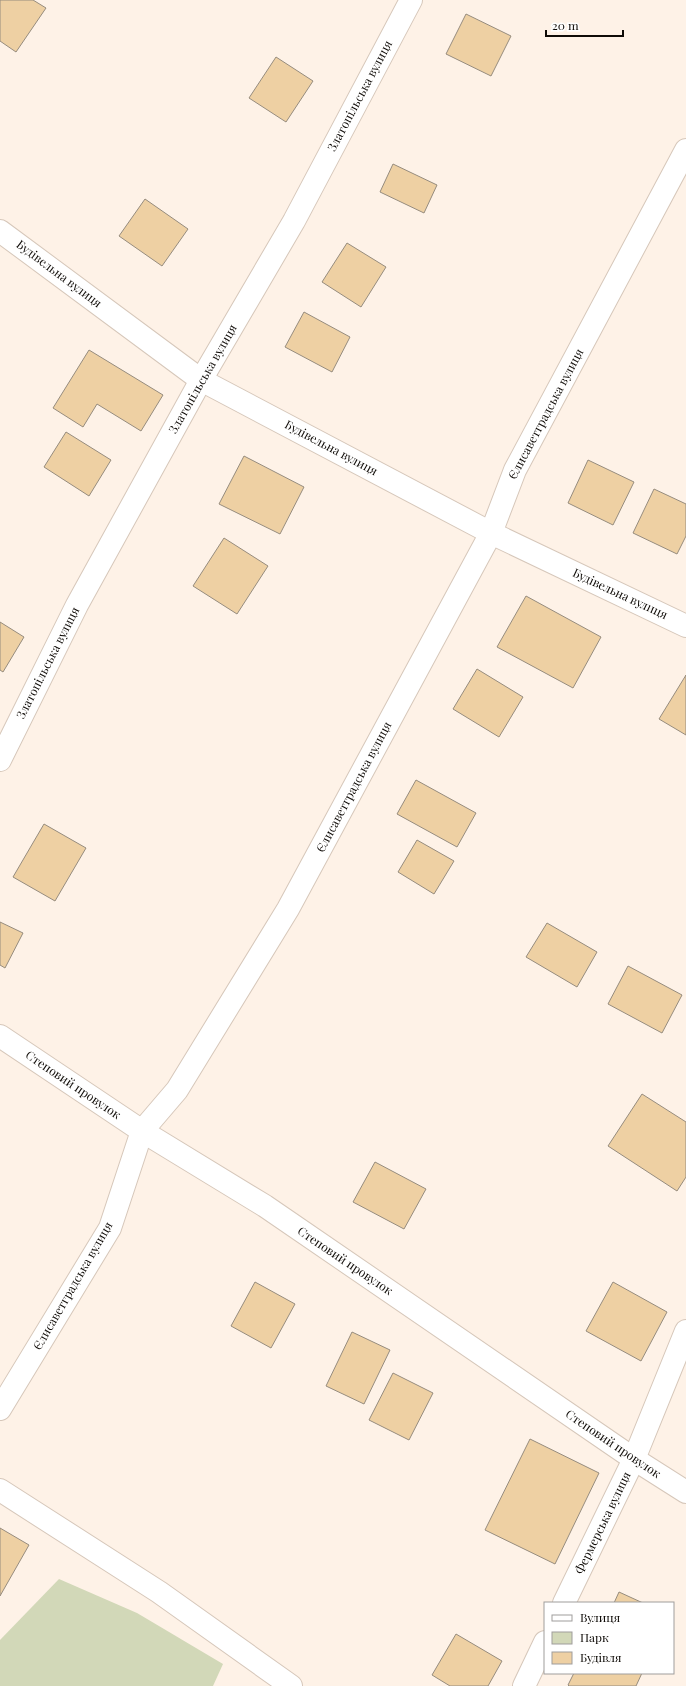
<svg xmlns="http://www.w3.org/2000/svg" width="686" height="1686" font-family="'Playfair Display',serif">
  <style>
    .green { fill: #d2d8b8 }
    .building { fill: #eed0a3; stroke: #968c7e }
    .lines { fill: none; stroke-linecap: round; stroke-linejoin: round }
    .street-casing { stroke: #d6c7ba; stroke-width: 24 }
    .street { stroke: #fff; stroke-width: 22 }
    .labels { text-anchor: middle; stroke-width: 3.5; stroke-linejoin: round; paint-order: stroke }
    .street-label { font-size: 12px; fill: #0f0b07; stroke: #fff }
  </style>
  <rect width="100%" height="100%" fill="#fef2e7"/>
  <!-- green -->
  <polygon class="green" points="59,1579 137,1613 223,1664 213,1686 0,1686 0,1640"/>
  <!-- building -->
  <g class="building">
    <polygon points="0,0 33,0 46,8 16,52 0,41"/>
    <polygon points="466,14 511,36 491,76 446,54"/>
    <polygon points="276,57 313,81 286,122 249,98"/>
    <polygon points="393,164 437,185 424,213 380,192"/>
    <polygon points="145,199 188,229 162,266 119,236"/>
    <polygon points="347,243 386,267 361,307 322,282"/>
    <polygon points="304,312 350,337 332,372 285,347"/>
    <polygon points="89,350 163,395 141,431 97,404 83,427 53,408"/>
    <polygon points="66,432 111,460 89,496 44,467"/>
    <polygon points="244,456 304,487 280,534 219,504"/>
    <polygon points="588,460 634,482 613,525 568,503"/>
    <polygon points="654,489 686,504 686,536 677,554 633,533"/>
    <polygon points="224,538 268,566 237,614 193,586"/>
    <polygon points="526,596 601,637 573,688 497,647"/>
    <polygon points="0,622 24,637 3,672 0,670"/>
    <polygon points="477,669 523,697 499,737 453,709"/>
    <polygon points="686,675 686,735 659,719"/>
    <polygon points="416,780 476,813 457,847 397,814"/>
    <polygon points="44,824 86,848 55,901 13,877"/>
    <polygon points="417,840 454,861 434,894 398,872"/>
    <polygon points="0,922 23,933 5,968 0,965"/>
    <polygon points="547,923 597,952 577,987 526,957"/>
    <polygon points="628,966 682,995 662,1033 608,1004"/>
    <polygon points="642,1094 686,1122 686,1177 677,1191 608,1146"/>
    <polygon points="375,1162 426,1189 404,1229 353,1202"/>
    <polygon points="255,1282 295,1304 271,1348 231,1326"/>
    <polygon points="613,1282 667,1312 641,1361 586,1331"/>
    <polygon points="352,1332 390,1350 364,1404 326,1386"/>
    <polygon points="393,1373 433,1393 409,1440 369,1420"/>
    <polygon points="530,1439 599,1473 555,1564 485,1530"/>
    <polygon points="0,1528 29,1545 0,1596"/>
    <polygon points="619,1592 643,1603 614,1603"/>
    <polygon points="456,1634 502,1661 488,1686 450,1686 432,1675"/>
    <polygon points="574,1673 642,1673 636,1686 569,1686 568,1685"/>
  </g>
  <g class="lines">
    <!-- street casing -->
    <g class="street-casing">
      <g id="street">
        <polyline points="0,231 201,380 491,533 686,626"/>
        <polyline points="0,760 77,605 201,380 294,221 411,0"/>
        <polyline points="0,1036 142,1131 265,1206 634,1459 686,1492"/>
        <polyline points="0,1409 110,1228 142,1131 177,1090 288,909 491,533 515,470 686,150"/>
        <polyline points="0,1490 159,1592 291,1686"/>
        <polyline points="564,1603 634,1459 686,1331"/>
        <polyline points="524,1686 545,1642"/>
      </g>
    </g>
    <!-- street -->
    <use href="#street" class="street"/>
  </g>
  <g class="labels">
    <!-- street labels -->
    <g class="street-label">
      <text transform="translate(360 96) rotate(-62)" y="4">Златопільська вулиця</text>
      <text transform="translate(59 274) rotate(37)" y="4">Будівельна вулиця</text>
      <text transform="translate(203 379) rotate(-60)" y="4">Златопільська вулиця</text>
      <text transform="translate(546 414) rotate(-62)" y="4">Єлисаветградська вулиця</text>
      <text transform="translate(331 448) rotate(28)" y="4">Будівельна вулиця</text>
      <text transform="translate(620 594) rotate(25)" y="4">Будівельна вулиця</text>
      <text transform="translate(48 663) rotate(-63)" y="4">Златопільська вулиця</text>
      <text transform="translate(354 787) rotate(-62)" y="4">Єлисаветградська вулиця</text>
      <text transform="translate(73 1085) rotate(34)" y="4">Степовий провулок</text>
      <text transform="translate(345 1261) rotate(34)" y="4">Степовий провулок</text>
      <text transform="translate(73 1286) rotate(-60)" y="4">Єлисаветградська вулиця</text>
      <text transform="translate(613 1444) rotate(34)" y="4">Степовий провулок</text>
      <text transform="translate(603 1523) rotate(-64)" y="4">Фермерська вулиця</text>
    </g>
  </g>
  <!-- legend -->
  <rect x="544" y="1602" width="130" height="72" fill="#ffffff" stroke="#9f9d9c"/>
  <rect x="552" y="1615" width="20" height="6" fill="#ffffff" stroke="#9f9d9c"/>
  <text x="580" y="1622" font-size="12" fill="#0f0b07">Вулиця</text>
  <rect x="552" y="1632" width="20" height="12" fill="#d2d8b8" stroke="#9f9d9c"/>
  <text x="580" y="1642" font-size="12" fill="#0f0b07">Парк</text>
  <rect x="552" y="1652" width="20" height="12" fill="#eed0a3" stroke="#9f9d9c"/>
  <text x="580" y="1662" font-size="12" fill="#0f0b07">Будівля</text>
  <!-- scale -->
  <path d="M546 30v6h77v-6" fill="none" stroke="#0f0b07" stroke-width="2"/>
  <text x="552" y="30" font-size="12" fill="#0f0b07" stroke="#ffffff" stroke-width="3" paint-order="stroke">20 m</text>
</svg>
